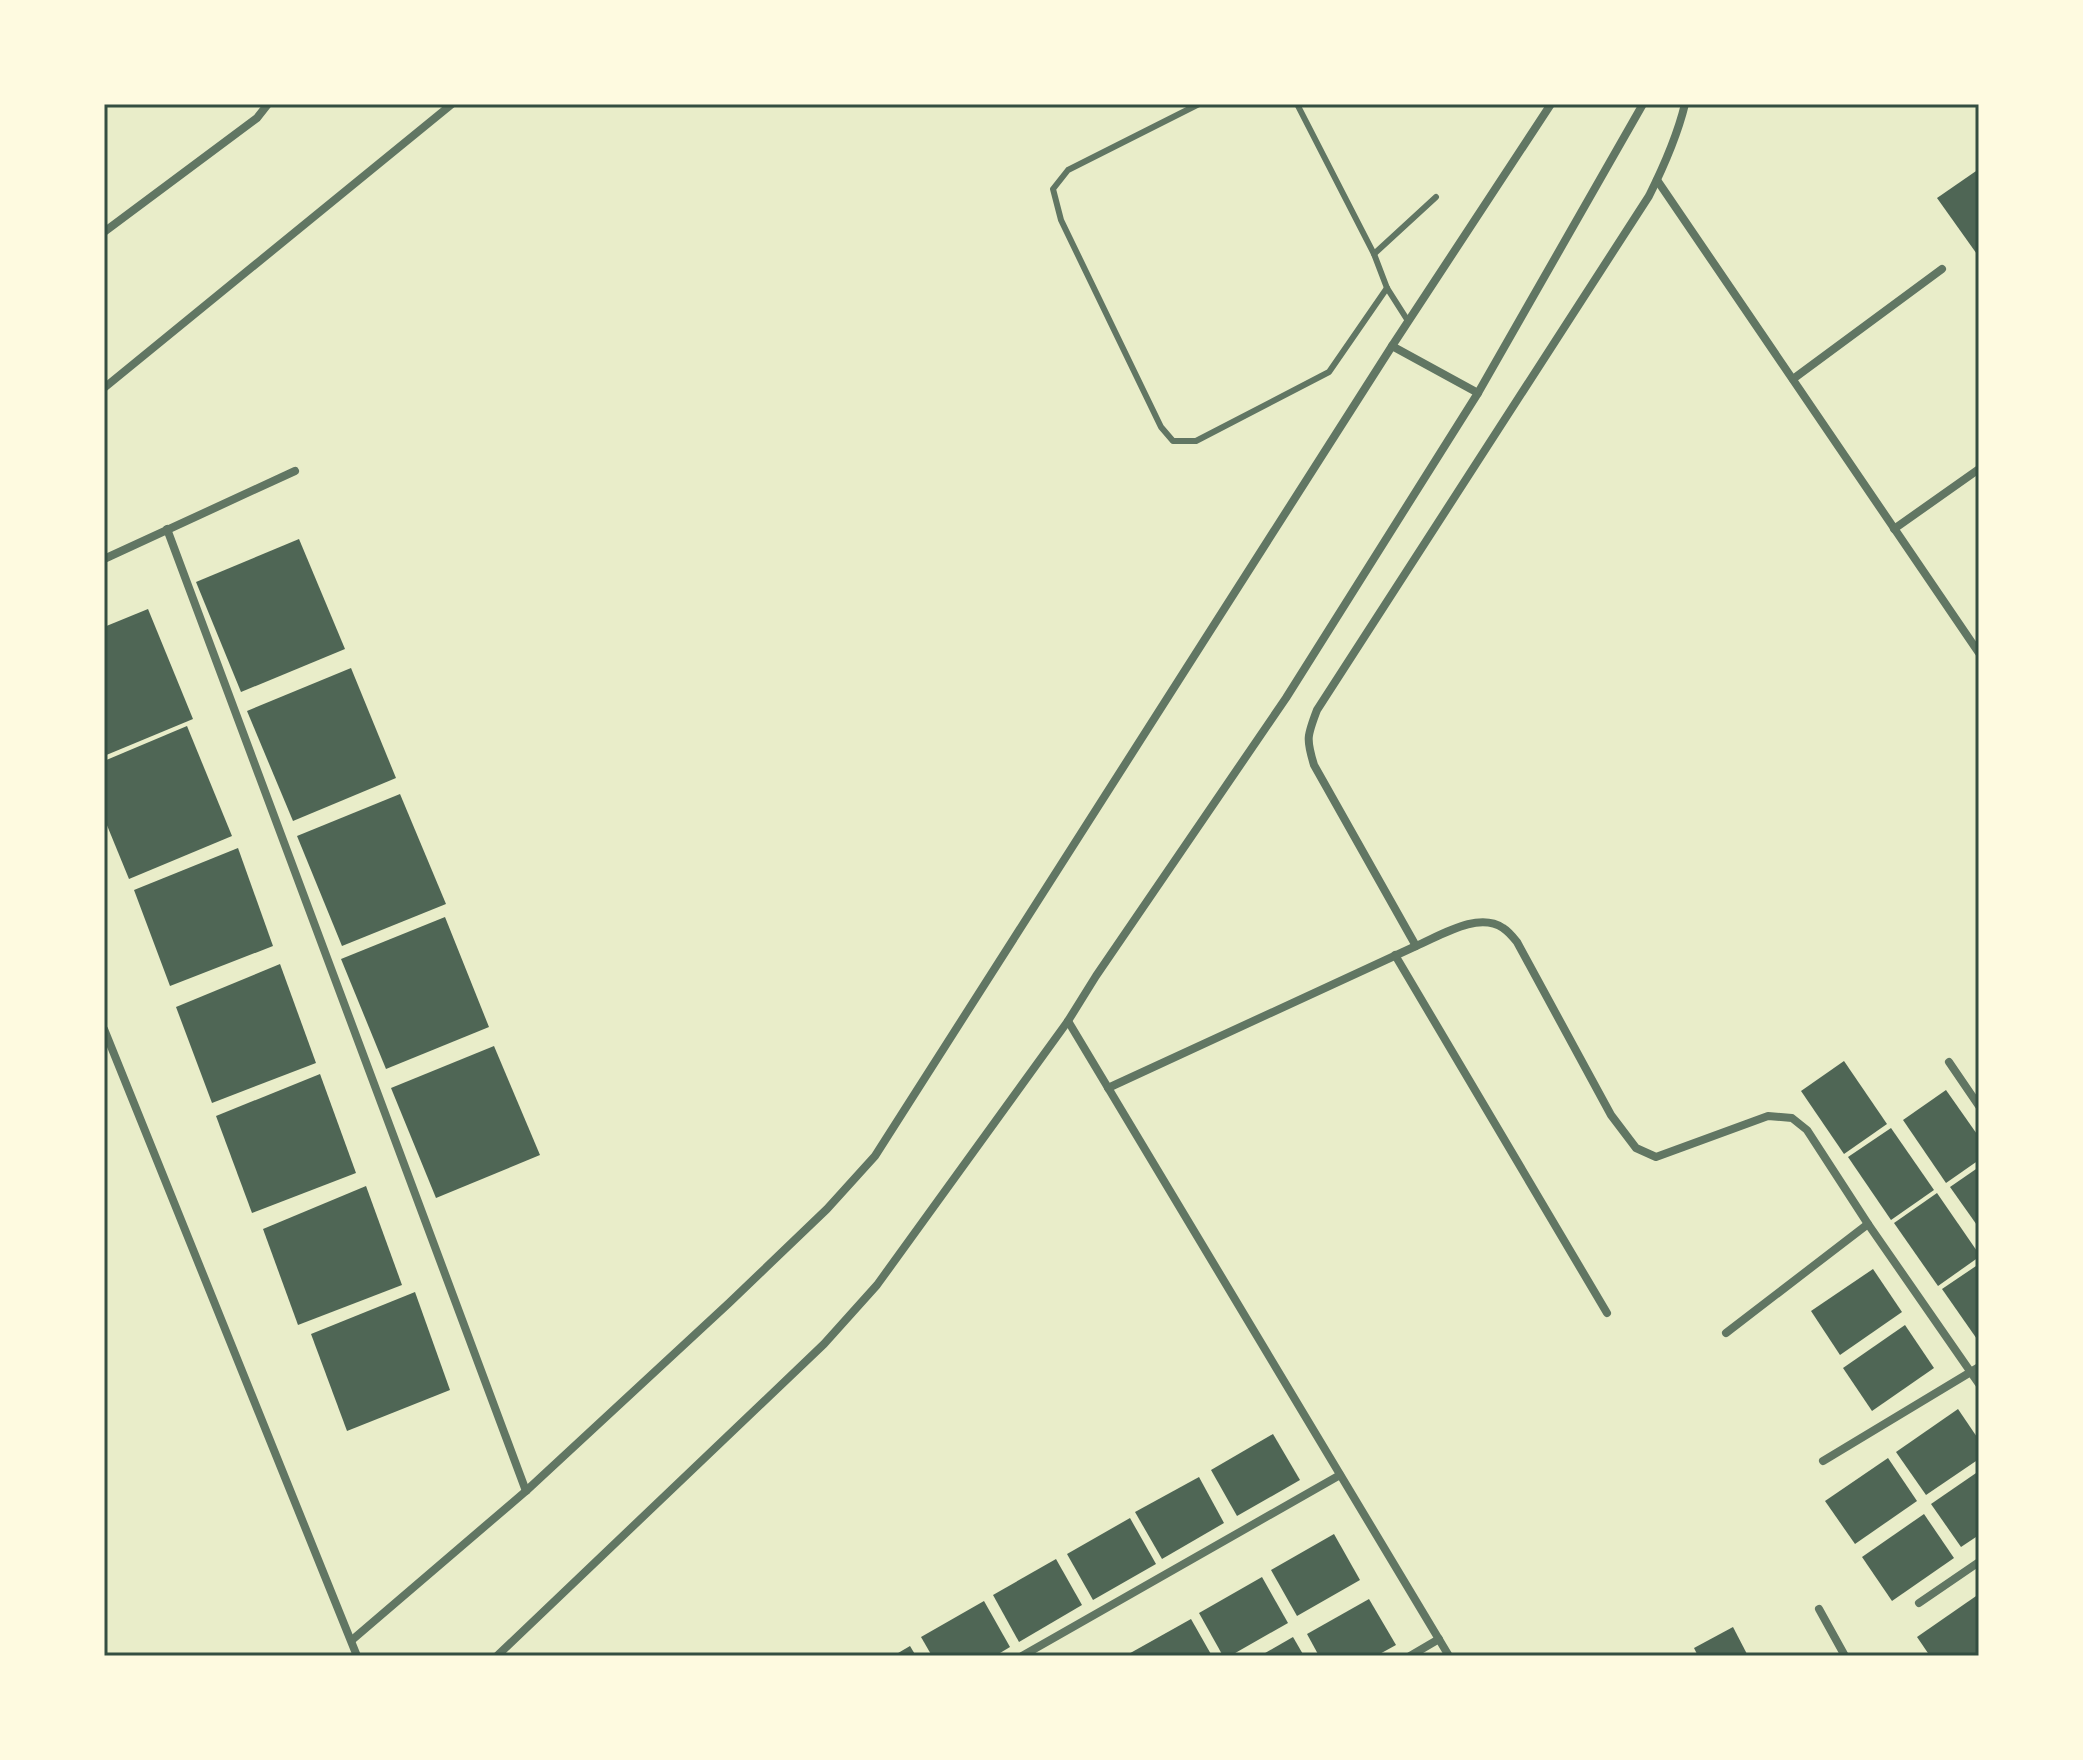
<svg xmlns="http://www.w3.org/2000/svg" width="2083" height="1760" font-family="Arial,sans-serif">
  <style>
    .building { fill: #4f6655 }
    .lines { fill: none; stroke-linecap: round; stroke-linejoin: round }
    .service { stroke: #617663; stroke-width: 6 }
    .minor { stroke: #617663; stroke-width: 8 }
    .neatline { fill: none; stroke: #344e41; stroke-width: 3 }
  </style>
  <rect width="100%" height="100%" fill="#e9edc9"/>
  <!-- building -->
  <g class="building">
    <polygon points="1979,169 1979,257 1937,198"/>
    <polygon points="299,539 345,649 241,692 196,582"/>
    <polygon points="148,609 193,719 104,756 104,627"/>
    <polygon points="351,668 396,778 293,821 247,711"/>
    <polygon points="187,726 232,836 129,879 104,818 104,761"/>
    <polygon points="400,794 446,904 342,946 297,836"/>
    <polygon points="238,848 273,946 170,986 134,890"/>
    <polygon points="445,917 489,1027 386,1069 341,959"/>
    <polygon points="280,964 316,1063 212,1103 176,1007"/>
    <polygon points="494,1046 540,1155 436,1198 391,1088"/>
    <polygon points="1844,1061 1887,1124 1844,1154 1801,1091"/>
    <polygon points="320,1074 356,1173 252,1213 216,1116"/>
    <polygon points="1946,1090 1979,1137 1979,1160 1946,1183 1903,1120"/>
    <polygon points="1891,1128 1934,1190 1891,1220 1848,1157"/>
    <polygon points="1979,1167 1979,1228 1950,1187"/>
    <polygon points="366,1186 402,1285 298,1325 263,1229"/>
    <polygon points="1937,1193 1979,1254 1979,1257 1938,1286 1894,1223"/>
    <polygon points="1979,1264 1979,1342 1942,1289"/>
    <polygon points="1873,1269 1902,1312 1840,1355 1811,1311"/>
    <polygon points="415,1292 450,1390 347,1431 311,1334"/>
    <polygon points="1905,1325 1934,1368 1872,1411 1843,1368"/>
    <polygon points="1958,1409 1979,1440 1979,1459 1926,1495 1896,1452"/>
    <polygon points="1273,1434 1300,1480 1237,1516 1211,1470"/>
    <polygon points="1888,1458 1917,1501 1855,1544 1825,1501"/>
    <polygon points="1979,1471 1979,1535 1961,1547 1931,1504"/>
    <polygon points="1199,1477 1224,1523 1162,1559 1135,1512"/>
    <polygon points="1924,1514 1954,1558 1892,1601 1862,1557"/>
    <polygon points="1130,1518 1156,1564 1093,1600 1067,1554"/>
    <polygon points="1334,1534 1360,1580 1297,1616 1271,1570"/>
    <polygon points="1056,1559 1082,1605 1019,1642 993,1595"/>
    <polygon points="1262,1577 1288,1623 1230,1656 1223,1656 1199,1613"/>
    <polygon points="1979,1594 1979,1656 1930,1656 1917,1637"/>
    <polygon points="1369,1599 1396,1645 1376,1656 1319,1656 1307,1634"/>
    <polygon points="984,1601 1010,1647 995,1656 932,1656 921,1637"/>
    <polygon points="1191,1619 1212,1656 1125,1656"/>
    <polygon points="1733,1627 1748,1656 1698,1656 1694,1648"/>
    <polygon points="1293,1637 1304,1656 1260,1656"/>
    <polygon points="910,1646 916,1656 893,1656"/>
  </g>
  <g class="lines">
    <!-- service -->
    <g class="service">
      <polyline points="1199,104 1068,170 1053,189 1061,220 1161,427 1173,441 1196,441 1329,372 1387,288"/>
      <polyline points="1297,104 1374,254 1387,288 1408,321"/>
      <polyline points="1374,254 1436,197"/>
    </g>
    <!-- minor -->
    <g class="minor">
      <polyline points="1657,180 1979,653"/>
      <polyline points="104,232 257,118 268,104"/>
      <polyline points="1392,346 1478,393"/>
      <polyline points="1793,379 1942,269"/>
      <polyline points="104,388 452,104"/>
      <polyline points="167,529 526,1491"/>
      <polyline points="1894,529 1979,469"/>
      <polyline points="104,559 295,471"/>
      <path d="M 1416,946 L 1314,765 C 1306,739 1307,736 1317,710 L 1649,196 C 1664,166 1677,137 1685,104"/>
      <polyline points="1395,955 1607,1313"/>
      <polyline points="1068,1021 1449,1656"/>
      <polyline points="104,1029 357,1656"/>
      <polyline points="1949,1062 1979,1106"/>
      <path d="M 1108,1088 L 1416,946 C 1440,936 1478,911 1503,928 C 1508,931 1513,937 1517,942 L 1611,1115 L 1636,1148 L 1656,1157 L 1768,1116 L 1792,1118 L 1807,1130 L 1868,1224 L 1979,1384"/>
      <polyline points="1726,1333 1868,1224"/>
      <polyline points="1823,1461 1979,1367"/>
      <polyline points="1919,1603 1979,1562"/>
      <polyline points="1819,1609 1845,1656"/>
      <polyline points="352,1640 526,1491 729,1303 827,1209 875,1156 1392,346 1551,104"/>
      <polyline points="497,1656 824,1344 877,1285 1068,1021 1096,976 1286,698 1478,393 1643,104"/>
      <polyline points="1022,1656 1340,1475"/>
      <polyline points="1410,1656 1439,1639"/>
    </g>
  </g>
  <!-- border -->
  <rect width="2083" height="1760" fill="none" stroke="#fefae0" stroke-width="212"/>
  <rect x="106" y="106" width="1871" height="1548" class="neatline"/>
</svg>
